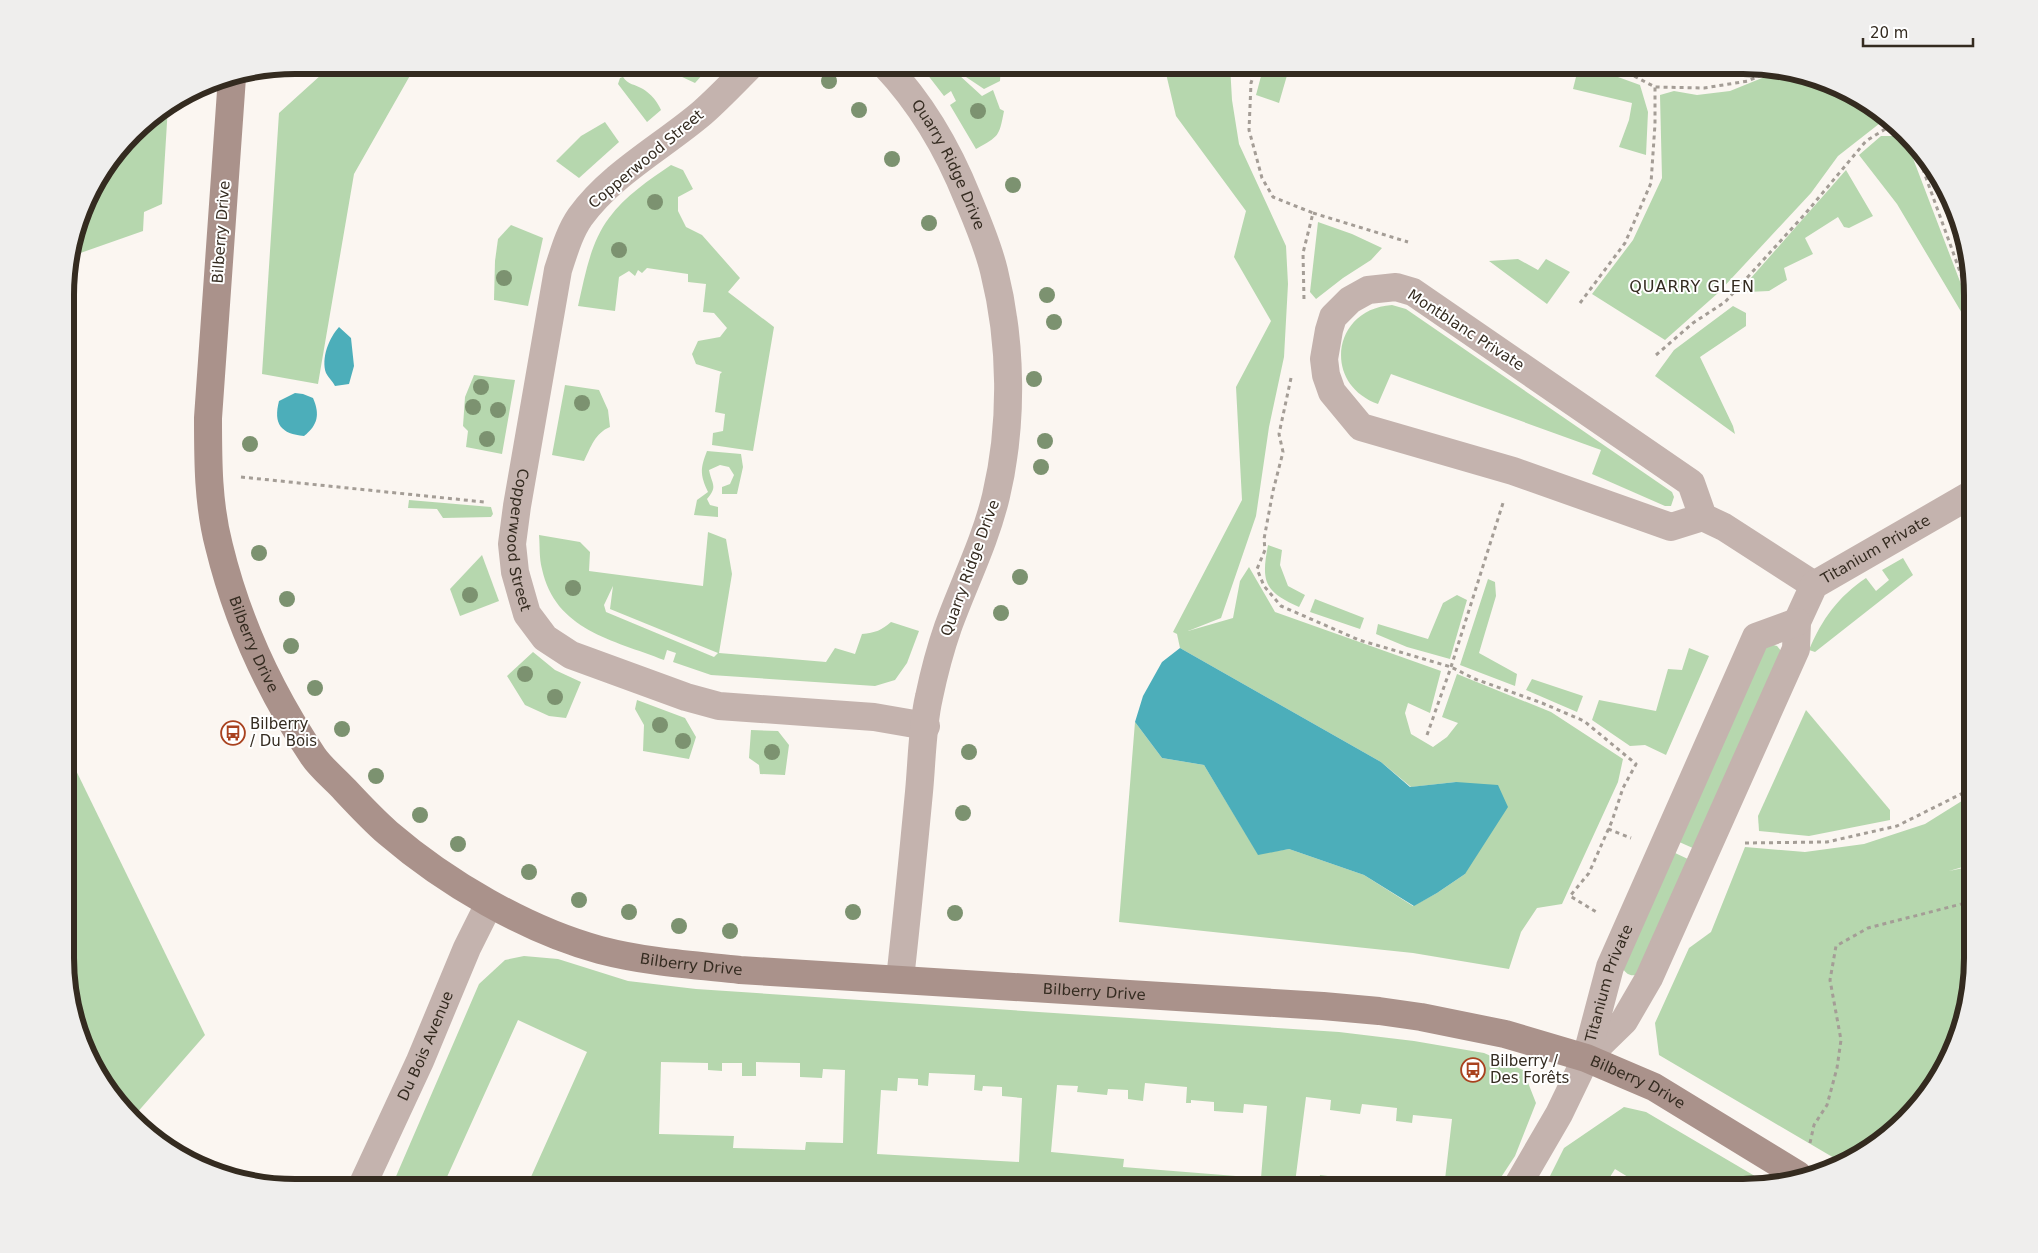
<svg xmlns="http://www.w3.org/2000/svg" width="2038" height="1253" font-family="'DejaVu Sans',sans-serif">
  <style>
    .green { fill: #b6d7ae; fill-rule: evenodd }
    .water { fill: #4caeba }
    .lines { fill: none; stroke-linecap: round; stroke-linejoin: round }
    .path { stroke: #a49d96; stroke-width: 3; stroke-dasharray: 4 4; stroke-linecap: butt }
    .street { stroke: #c4b3ae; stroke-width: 28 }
    .secondary { stroke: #aa928b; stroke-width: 28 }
    .tree { fill: #7c9270 }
    .labels { text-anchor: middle; stroke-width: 4; stroke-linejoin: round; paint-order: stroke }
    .street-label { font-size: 15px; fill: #342b20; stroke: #fff }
    .poi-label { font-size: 15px; fill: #342b20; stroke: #fff; text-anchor: start }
    .neighbourhood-label { font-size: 16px; letter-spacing: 1px; fill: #342b20; stroke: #fff }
    .rim { fill: none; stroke: #342b20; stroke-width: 6 }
  </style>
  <rect width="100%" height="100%" fill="#fbf6f1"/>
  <!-- green -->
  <g class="green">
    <polygon points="332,65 416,65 354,174 318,384 262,374 279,113"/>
    <polygon points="673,65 711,65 695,83 680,76"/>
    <path d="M 920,65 L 948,65 L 982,96 L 993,90 L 1000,109 L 1004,111 C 999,137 999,136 976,149 L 950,105 L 956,101 L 951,91 L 944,96 Z"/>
    <polygon points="957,65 1001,65 1000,81 984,89 966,77"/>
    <polygon points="1164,65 1230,65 1232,100 1239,144 1286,246 1288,284 1284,357 1269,427 1256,516 1221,618 1188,631 1233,618 1240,581 1249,567 1275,612 1441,671 1430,713 1408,703 1405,713 1411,734 1433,747 1447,737 1458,723 1442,717 1457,674 1551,712 1623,759 1618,782 1562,904 1537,908 1521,932 1509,969 1413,953 1119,922 1135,722 1162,758 1204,765 1258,854 1289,849 1364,875 1413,906 1437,893 1465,874 1456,782 1411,787 1381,762 1180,648 1177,634 1173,632 1242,500 1236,387 1271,321 1234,257 1246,211 1176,116"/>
    <polygon points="1264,65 1290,65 1279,103 1256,95"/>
    <polygon points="1579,65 1585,65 1640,85 1648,112 1646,155 1619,147 1629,120 1632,103 1573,89"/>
    <polygon points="1673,65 1743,65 1761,67 1740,77 1695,73"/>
    <polygon points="1782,70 1803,73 1858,96 1884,120 1838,156 1811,193 1718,293 1665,340 1592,294 1633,240 1662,178 1660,95 1674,91 1697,95 1730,91"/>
    <path d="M 623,77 C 628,85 635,84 643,89 C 651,94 657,101 661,110 L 647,122 L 618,84 L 620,78 Z"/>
    <polygon points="168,106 162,204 144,212 143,231 69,257 89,193 143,122"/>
    <polygon points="605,122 619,142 579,178 556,161 581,136"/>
    <polygon points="1881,136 1901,136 1906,140 1972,313 1972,330 1897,204 1859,155"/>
    <path d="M 671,165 L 683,170 L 693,189 L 678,197 L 678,211 L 686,227 L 702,235 L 740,278 L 728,292 L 774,327 L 753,451 L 712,445 L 713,433 L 723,431 L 725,414 L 715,412 L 720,374 L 722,372 L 696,364 L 692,354 L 698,341 L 720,337 L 727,328 L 714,313 L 703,312 L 706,284 L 688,282 L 688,274 L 647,268 L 642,273 L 638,270 L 635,276 L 629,271 L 619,277 L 615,311 L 578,306 C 585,276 590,243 609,218 C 625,196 649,180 671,165 Z"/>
    <polygon points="1846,170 1873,216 1849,228 1844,227 1838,217 1805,238 1813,254 1784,268 1787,280 1769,291 1748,292 1743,287"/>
    <polygon points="1318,222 1352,234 1382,248 1371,260 1343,278 1316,299 1310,292"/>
    <polygon points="511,225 543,238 528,306 494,300 495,261 498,239"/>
    <polygon points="1518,259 1538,270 1546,259 1570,272 1547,304 1489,261"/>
    <path d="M 1392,305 L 1406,309 L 1672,492 L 1674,497 L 1671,506 L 1665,506 L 1592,474 L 1601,450 L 1391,374 L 1378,404 C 1322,384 1332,309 1392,305 Z"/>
    <polygon points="1733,306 1746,313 1746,326 1700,357 1733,426 1735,434 1655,376 1674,350"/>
    <polygon points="474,375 515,380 502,454 466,447 468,431 463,426 465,397"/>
    <path d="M 565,385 L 599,390 L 608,410 L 610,427 C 595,433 591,447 584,461 L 552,455 Z"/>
    <path d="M 707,451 L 741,454 L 743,467 L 737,494 L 722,494 L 722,487 L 730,484 L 734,475 L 729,467 L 720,465 L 709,470 C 712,485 718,486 707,499 L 710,505 L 718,507 L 718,517 L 694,515 L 697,500 L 708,492 C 700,475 700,469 707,451 Z"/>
    <polygon points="409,500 491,507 493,514 491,517 443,518 437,509 408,508"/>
    <path d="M 708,532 L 726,539 L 732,574 L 719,653 L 826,662 L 835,648 L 855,654 L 862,634 C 875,633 882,630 891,622 L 919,631 L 907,663 L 895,680 L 875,686 L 711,675 L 673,662 L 676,653 L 667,650 L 664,660 C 613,640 555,630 542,569 C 539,558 540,546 539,535 L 580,542 L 590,552 L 589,571 L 703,586 ZM 613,586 L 610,609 L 718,653 L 714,657 L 606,612 L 604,605 Z"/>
    <path d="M 1268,545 L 1282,550 L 1280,565 L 1288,586 L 1305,595 L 1299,607 C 1264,591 1261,582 1268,545 Z"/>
    <polygon points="482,555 499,601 460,616 450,589"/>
    <path d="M 1903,558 L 1913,575 L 1815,652 L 1809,650 C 1822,619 1838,597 1866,578 L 1876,591 L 1889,580 L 1882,570 Z"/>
    <polygon points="1488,579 1495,582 1496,596 1479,653 1517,674 1515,686 1460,665"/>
    <polygon points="1457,595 1467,600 1450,659 1407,647 1376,634 1378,624 1428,639 1443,603"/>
    <polygon points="1315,599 1364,618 1360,629 1310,612"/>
    <polygon points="1770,644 1777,646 1782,652 1695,849 1677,841 1763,650"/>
    <polygon points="1689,648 1709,656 1666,755 1645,745 1630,746 1592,720 1599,700 1656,711 1668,669 1682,670"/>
    <polygon points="533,652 555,670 581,682 566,718 549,716 525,705 507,676"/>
    <polygon points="1532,679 1583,696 1577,712 1526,690"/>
    <polygon points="637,700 685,718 696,737 689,759 643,751 644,725 635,709"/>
    <polygon points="1806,710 1890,810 1890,820 1809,836 1759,831 1758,816"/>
    <polygon points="751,730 778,731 789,745 785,775 760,774 759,765 749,758"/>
    <polygon points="67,752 205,1035 135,1115 104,1086 67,988"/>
    <polygon points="1973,794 1973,864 1949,871 1973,866 1973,973 1942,1073 1905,1121 1858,1157 1841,1162 1659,1055 1655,1023 1689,948 1711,932 1745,847 1805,852 1864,844 1925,824"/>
    <path d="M 1673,852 L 1690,860 L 1636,975 C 1629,976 1627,974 1623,969 Z"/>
    <path d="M 524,956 L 558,959 L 628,981 L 696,989 L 1339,1032 L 1414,1041 L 1484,1053 L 1523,1070 L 1536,1103 L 1515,1156 L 1494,1188 L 1444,1188 L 1452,1119 L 1413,1115 L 1412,1123 L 1396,1121 L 1397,1108 L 1362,1104 L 1360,1114 L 1330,1110 L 1331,1100 L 1306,1097 L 1295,1183 L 1318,1186 L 1320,1175 L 1422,1188 L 526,1188 L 587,1052 L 518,1020 L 442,1188 L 391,1188 L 479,984 L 505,960 ZM 661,1062 L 708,1063 L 708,1070 L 722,1071 L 722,1063 L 742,1063 L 742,1076 L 756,1076 L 756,1062 L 800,1063 L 800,1077 L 822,1078 L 823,1069 L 845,1070 L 843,1143 L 806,1142 L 805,1150 L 733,1148 L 734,1136 L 659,1134 ZM 929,1073 L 975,1075 L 974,1090 L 982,1091 L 983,1086 L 1002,1087 L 1002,1096 L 1022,1098 L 1019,1162 L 877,1154 L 881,1090 L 897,1091 L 898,1078 L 918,1079 L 918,1085 L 928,1086 ZM 1145,1083 L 1187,1087 L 1186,1103 L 1191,1103 L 1191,1100 L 1214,1102 L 1214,1111 L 1243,1113 L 1244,1104 L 1267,1106 L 1261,1178 L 1123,1167 L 1124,1159 L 1051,1152 L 1057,1085 L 1078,1086 L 1077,1092 L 1107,1095 L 1108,1089 L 1128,1090 L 1128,1099 L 1143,1101 Z"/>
    <polygon points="1624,1107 1646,1112 1765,1182 1763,1186 1758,1188 1646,1188 1615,1169 1603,1188 1544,1188 1564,1148"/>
  </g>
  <!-- water -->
  <g class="water">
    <path d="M 339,327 L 351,338 L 354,366 L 349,384 L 335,386 C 333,382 328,377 326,373 C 321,358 329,338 339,327 Z"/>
    <path d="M 295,393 L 303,394 L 313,398 C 320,414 318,425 304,436 C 281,434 273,424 279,401 Z"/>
    <polygon points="1180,648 1381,762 1410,787 1456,782 1498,785 1508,807 1465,874 1437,893 1414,906 1364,875 1289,849 1258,855 1204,765 1162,758 1135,722 1143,696 1162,662"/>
  </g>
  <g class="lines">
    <!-- path -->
    <g class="path">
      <polyline points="1257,65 1251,83 1249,130 1262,178 1273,197 1313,213 1303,253 1304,300"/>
      <polyline points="1613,65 1655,87 1704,88 1748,81 1774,69"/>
      <polyline points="1913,147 1920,161 1971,302"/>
      <polyline points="1313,213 1408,242"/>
      <polyline points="1580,303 1625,243 1651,183 1655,124 1655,87"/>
      <polyline points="1656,355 1693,323 1725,302 1805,214 1866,141 1887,128 1892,127"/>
      <polyline points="1291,378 1279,434 1283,452 1273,491 1264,539 1265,550 1257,569 1264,586 1281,606 1359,640 1451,667 1475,679 1542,703 1584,721 1636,764 1623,788 1612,821 1589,873 1570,896 1598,913"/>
      <polyline points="241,477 484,502"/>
      <polyline points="1427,735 1451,667 1503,503"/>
      <polyline points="1608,829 1631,838"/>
      <polyline points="1745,843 1827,842 1897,826 1973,788"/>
      <polyline points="1810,1143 1814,1125 1827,1105 1837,1068 1841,1040 1830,980 1836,946 1868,928 1973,901"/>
    </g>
    <!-- street -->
    <g class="street">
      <path id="s1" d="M 751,65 C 735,81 719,98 702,113 C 662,147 611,174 580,217 C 569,233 564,252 558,270 L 517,506 L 512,544 L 515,572 L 527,614 L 545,638 L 571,655 L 686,697 L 719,706 L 874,717 L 926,726"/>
      <path id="s2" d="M 885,65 C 922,104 948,149 968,199 C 978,223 988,246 994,271 C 1012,343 1013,424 996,496 C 985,542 964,583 948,627 C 940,650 934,673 929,697 C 922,727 922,761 919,792 C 913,855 907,917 900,979"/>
      <polyline points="1703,517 1691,483 1413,292 1396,287 1368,290 1350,300 1333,317 1329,330 1324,359 1326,375 1332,392 1361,427 1513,471 1671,527 1703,517 1724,527 1814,585"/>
      <path id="s3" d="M 1586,1058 L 1624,1021 L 1649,978 L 1796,649 L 1797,622 L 1814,585 L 1972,494"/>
      <path id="s4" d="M 361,1188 L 420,1061 L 467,948 L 489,904"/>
      <path id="s5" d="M 1516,1188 L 1559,1114 L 1586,1058 L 1610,967 L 1756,637 L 1797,622"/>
    </g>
    <!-- secondary -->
    <path class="secondary" id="s6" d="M 232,77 L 208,418 C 208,461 208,504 219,546 C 237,620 270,692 313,756 C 321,768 335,779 345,790 C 359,805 373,820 388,833 C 445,882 526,930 600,950 C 646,962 693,965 740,970 L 1323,1006 L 1379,1011 L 1421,1017 L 1505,1034 L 1586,1058 L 1654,1087 L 1798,1175"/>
  </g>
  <!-- trees -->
  <g class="tree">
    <circle cx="829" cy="81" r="8"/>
    <circle cx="859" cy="110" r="8"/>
    <circle cx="978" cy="111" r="8"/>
    <circle cx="892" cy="159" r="8"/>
    <circle cx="1013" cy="185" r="8"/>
    <circle cx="655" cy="202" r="8"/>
    <circle cx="929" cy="223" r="8"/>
    <circle cx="619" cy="250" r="8"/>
    <circle cx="504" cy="278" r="8"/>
    <circle cx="1047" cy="295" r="8"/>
    <circle cx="1054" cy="322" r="8"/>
    <circle cx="1034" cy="379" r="8"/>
    <circle cx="481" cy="387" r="8"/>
    <circle cx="582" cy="403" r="8"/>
    <circle cx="473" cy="407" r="8"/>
    <circle cx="498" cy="410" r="8"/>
    <circle cx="487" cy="439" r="8"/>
    <circle cx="1045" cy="441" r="8"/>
    <circle cx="250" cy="444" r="8"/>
    <circle cx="1041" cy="467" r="8"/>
    <circle cx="259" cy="553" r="8"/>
    <circle cx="1020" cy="577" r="8"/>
    <circle cx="573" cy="588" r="8"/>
    <circle cx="470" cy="595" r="8"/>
    <circle cx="287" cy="599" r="8"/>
    <circle cx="1001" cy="613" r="8"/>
    <circle cx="291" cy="646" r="8"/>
    <circle cx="525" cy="674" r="8"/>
    <circle cx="315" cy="688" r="8"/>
    <circle cx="555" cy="697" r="8"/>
    <circle cx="660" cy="725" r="8"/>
    <circle cx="342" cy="729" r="8"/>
    <circle cx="683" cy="741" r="8"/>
    <circle cx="772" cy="752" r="8"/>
    <circle cx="969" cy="752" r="8"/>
    <circle cx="376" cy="776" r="8"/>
    <circle cx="963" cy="813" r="8"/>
    <circle cx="420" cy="815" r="8"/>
    <circle cx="458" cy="844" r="8"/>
    <circle cx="529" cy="872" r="8"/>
    <circle cx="579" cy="900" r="8"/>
    <circle cx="629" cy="912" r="8"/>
    <circle cx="853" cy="912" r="8"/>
    <circle cx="955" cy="913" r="8"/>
    <circle cx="679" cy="926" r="8"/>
    <circle cx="730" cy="931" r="8"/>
  </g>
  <!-- icons -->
  <defs>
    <g id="bus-ring" transform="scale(1.25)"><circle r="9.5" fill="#fff" stroke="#a9421f" stroke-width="1.5"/><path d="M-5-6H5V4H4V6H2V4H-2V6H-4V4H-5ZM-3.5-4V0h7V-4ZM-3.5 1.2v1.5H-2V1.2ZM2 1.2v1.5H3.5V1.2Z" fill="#a9421f"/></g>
  </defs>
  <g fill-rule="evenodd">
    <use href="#bus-ring" x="233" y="733"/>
    <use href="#bus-ring" x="1473" y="1070"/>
  </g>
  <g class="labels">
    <!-- street labels -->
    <g class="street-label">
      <text transform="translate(646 159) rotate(-40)" y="5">Copperwood Street</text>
      <text dy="5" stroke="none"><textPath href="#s2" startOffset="119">Quarry Ridge Drive</textPath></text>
      <text transform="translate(221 232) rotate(-86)" y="5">Bilberry Drive</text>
      <text transform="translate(1466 330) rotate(33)" y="5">Montblanc Private</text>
      <text dy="5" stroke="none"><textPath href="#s1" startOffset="561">Copperwood Street</textPath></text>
      <text dy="5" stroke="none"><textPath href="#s3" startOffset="602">Titanium Private</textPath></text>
      <text transform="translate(970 568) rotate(-70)" y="5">Quarry Ridge Drive</text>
      <text dy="5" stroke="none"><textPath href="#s6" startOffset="575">Bilberry Drive</textPath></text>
      <text dy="5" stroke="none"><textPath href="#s6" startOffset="1146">Bilberry Drive</textPath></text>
      <text dy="5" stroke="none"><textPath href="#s5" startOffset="226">Titanium Private</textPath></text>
      <text dy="5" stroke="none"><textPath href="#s6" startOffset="1550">Bilberry Drive</textPath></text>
      <text dy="5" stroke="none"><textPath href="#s4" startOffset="156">Du Bois Avenue</textPath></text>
      <text dy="5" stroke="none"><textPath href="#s6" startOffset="2105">Bilberry Drive</textPath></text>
    </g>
    <!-- poi labels -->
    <g class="poi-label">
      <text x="250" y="729">Bilberry<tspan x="250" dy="17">/ Du Bois</tspan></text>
      <text x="1490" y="1066">Bilberry /<tspan x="1490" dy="17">Des Forêts</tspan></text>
    </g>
    <!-- neighbourhood labels -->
    <g class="neighbourhood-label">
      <text x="1692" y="292">QUARRY GLEN</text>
    </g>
  </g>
  <!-- crop -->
  <path d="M0 0H2038V1253H0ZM295 74H1743A221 221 0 0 1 1964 295V958A221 221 0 0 1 1743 1179H295A221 221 0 0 1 74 958V295A221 221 0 0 1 295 74Z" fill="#efeeed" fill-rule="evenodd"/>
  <path class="rim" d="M295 74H1743A221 221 0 0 1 1964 295V958A221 221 0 0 1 1743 1179H295A221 221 0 0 1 74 958V295A221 221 0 0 1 295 74Z"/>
  <!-- scale -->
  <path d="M1863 38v8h110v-8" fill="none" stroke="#342b20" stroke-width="2.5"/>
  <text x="1870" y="38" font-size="15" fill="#342b20" stroke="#ffffff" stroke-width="4" paint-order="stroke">20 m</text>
</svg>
